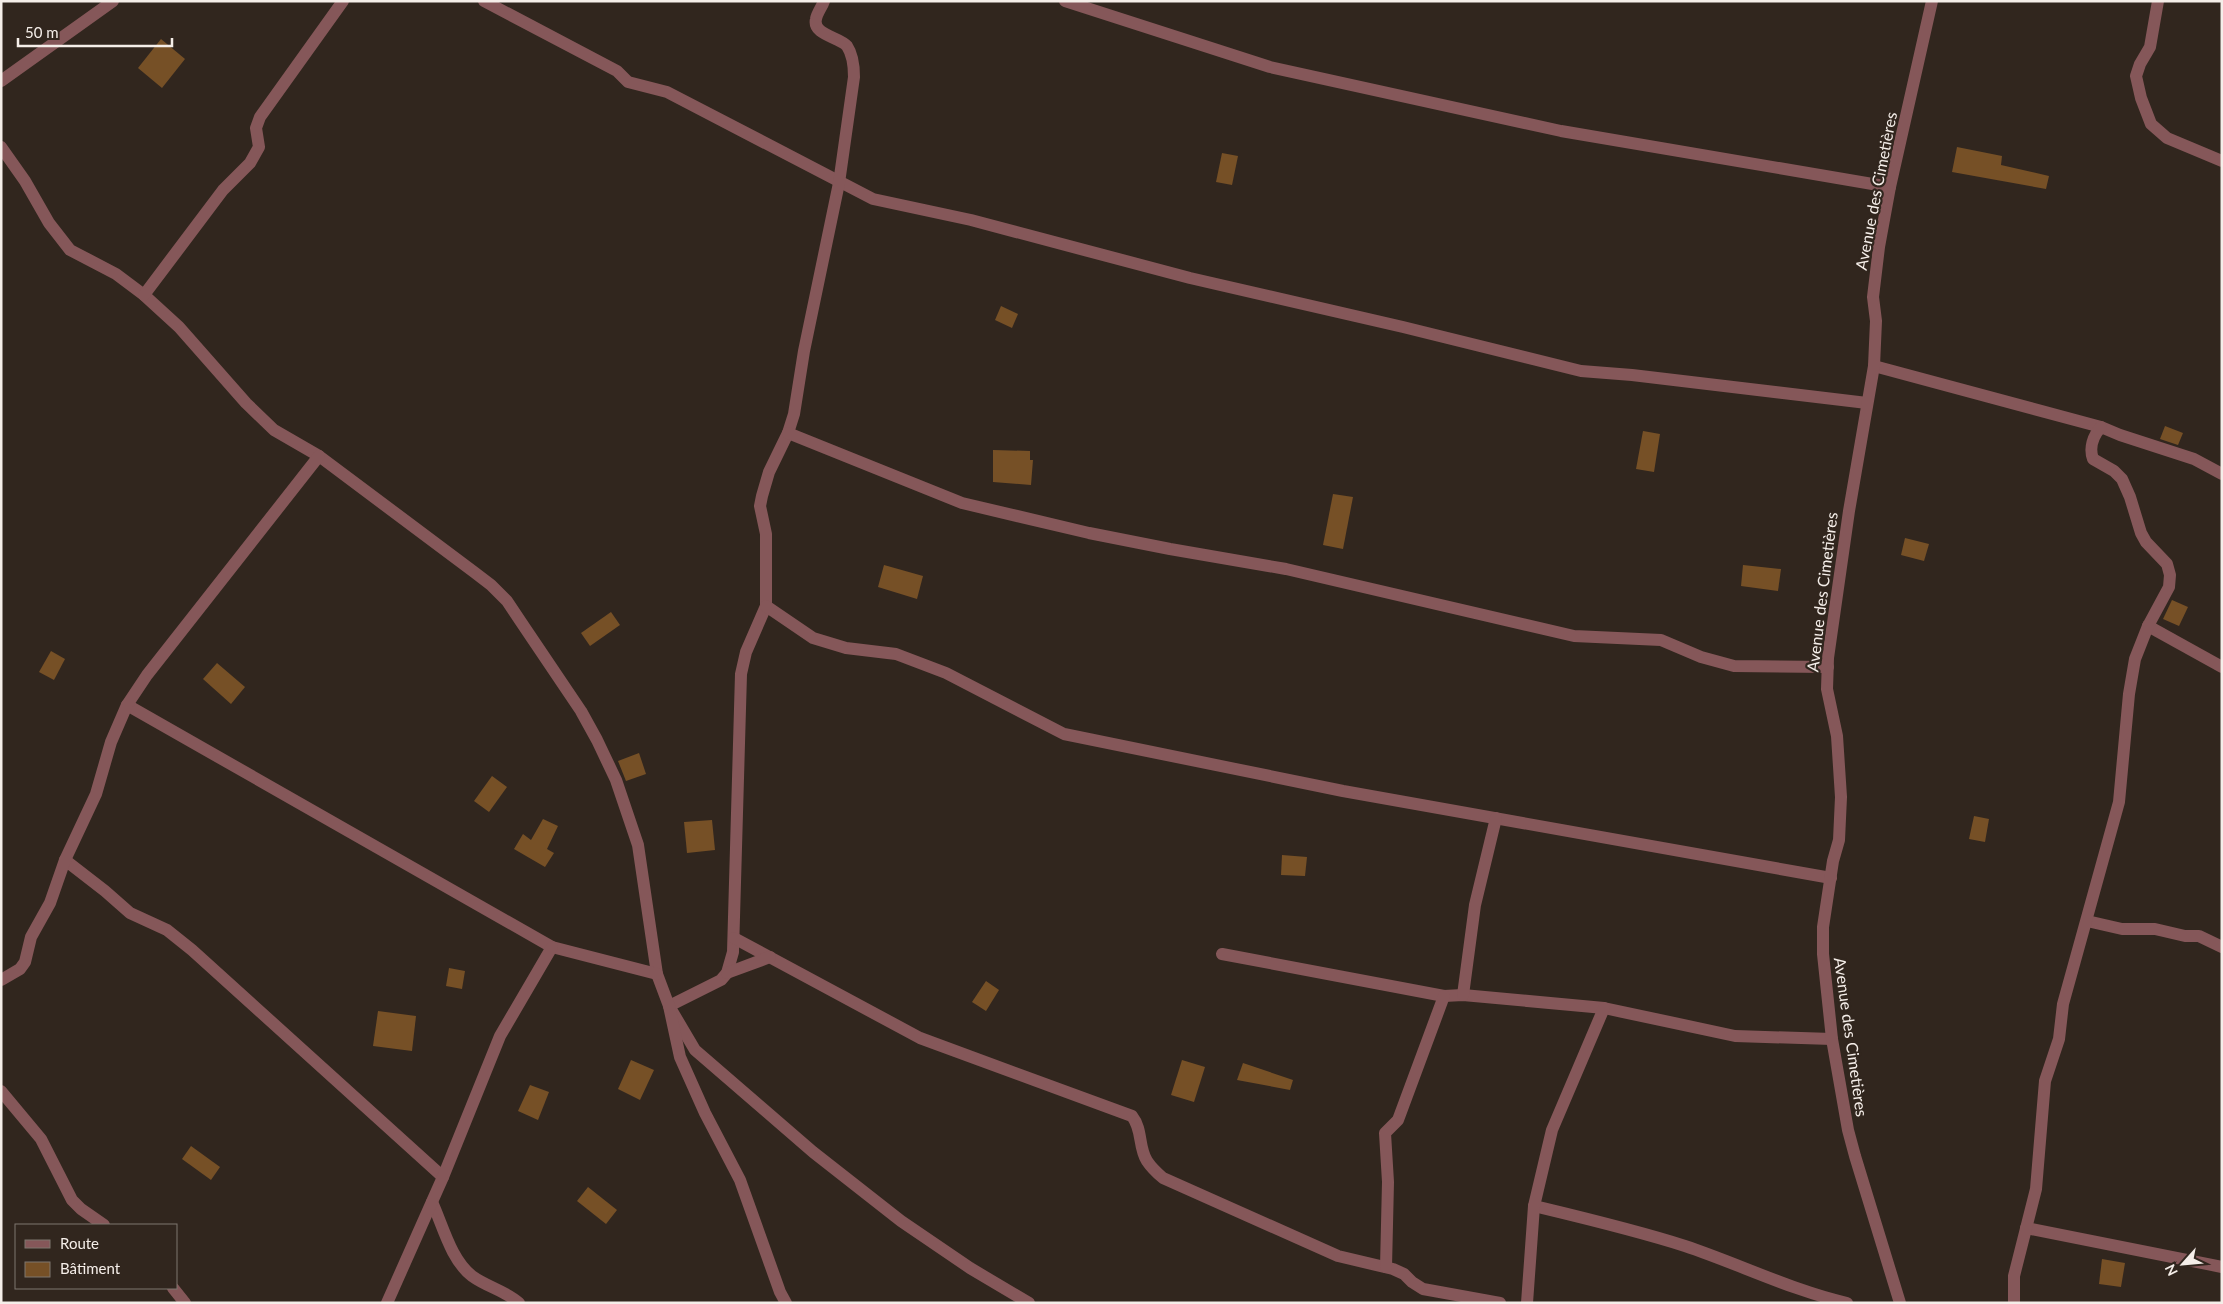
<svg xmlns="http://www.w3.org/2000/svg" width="2223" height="1304" font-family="Lato,sans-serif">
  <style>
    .building { fill: #765026 }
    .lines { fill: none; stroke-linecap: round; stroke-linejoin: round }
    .minor { stroke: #855759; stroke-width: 12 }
    .labels { text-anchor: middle; stroke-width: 4.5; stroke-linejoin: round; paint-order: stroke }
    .street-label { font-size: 16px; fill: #f5eee9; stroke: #31261e }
  </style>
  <rect width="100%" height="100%" fill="#31261e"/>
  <!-- building -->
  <g class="building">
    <polygon points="161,39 185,59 162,88 138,68"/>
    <polygon points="1957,147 2002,156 2001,165 2049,176 2046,189 1952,172"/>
    <polygon points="1222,153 1238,156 1232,185 1216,182"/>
    <polygon points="1001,306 1018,314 1012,328 995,320"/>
    <polygon points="2165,426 2183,433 2178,445 2160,439"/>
    <polygon points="1643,431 1660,434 1654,472 1636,469"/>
    <polygon points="993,450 1030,451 1030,460 1033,460 1031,485 993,482"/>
    <polygon points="1333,494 1353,497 1343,549 1323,545"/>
    <polygon points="1905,538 1929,544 1924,561 1901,555"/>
    <polygon points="884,565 923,576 917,599 878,587"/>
    <polygon points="1743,565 1781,569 1778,591 1741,586"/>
    <polygon points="2172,600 2188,607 2179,626 2163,619"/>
    <polygon points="611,612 620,625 590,646 581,633"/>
    <polygon points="51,651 65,659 54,680 39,672"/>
    <polygon points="217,663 245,687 231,704 203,679"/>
    <polygon points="639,753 646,774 626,781 618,761"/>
    <polygon points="492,776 507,787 489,812 474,801"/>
    <polygon points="1974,816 1989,819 1985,842 1969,839"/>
    <polygon points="543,819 558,826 547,849 554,853 545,867 514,849 523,834 531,840"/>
    <polygon points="712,820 715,850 687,853 684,822"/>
    <polygon points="1282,855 1307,857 1305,876 1281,875"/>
    <polygon points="449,968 465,971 462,989 446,986"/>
    <polygon points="986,981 999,990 986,1011 972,1002"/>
    <polygon points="378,1011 416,1016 412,1051 373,1046"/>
    <polygon points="631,1060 654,1070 640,1100 618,1089"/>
    <polygon points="1182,1060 1205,1067 1194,1102 1171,1095"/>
    <polygon points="1243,1063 1293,1080 1290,1090 1237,1080"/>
    <polygon points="530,1085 549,1092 538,1120 518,1111"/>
    <polygon points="191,1146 220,1167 211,1180 182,1159"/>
    <polygon points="588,1187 617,1210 606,1224 577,1201"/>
    <polygon points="2102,1259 2125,1263 2121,1287 2099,1284"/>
  </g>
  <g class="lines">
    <!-- minor -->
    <g class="minor">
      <polyline points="484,1 617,71 628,82 667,92 873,199 971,220 1190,278 1403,327 1581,371 1632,375 1867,403"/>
      <path d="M 824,1 C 822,7 817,13 816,19 C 812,35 840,37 847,46 C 853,55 854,66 854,77 L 839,183 L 804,351 L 794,414 L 788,433 L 769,472 L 762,496 L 760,506 L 766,534 L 766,606 L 746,652 L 741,674 L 733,952 L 727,973 L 721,980 L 669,1006 L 695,1050 L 813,1152 L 901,1221 L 970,1268 L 1029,1303"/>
      <polyline points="1065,1 1270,67 1561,131 1890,187"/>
      <polyline points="2158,1 2150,47 2140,64 2136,76 2141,98 2151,124 2167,138 2222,161"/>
      <polyline points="1,81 113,1"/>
      <polyline points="1,147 25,181 49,223 70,250 116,274 144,295 179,327 246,403 274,430 319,456 474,572 491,585 507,601 521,622 581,711 597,740 616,780 638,845 657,974 669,1006 680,1057 705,1113 740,1180 780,1292 786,1303"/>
      <polyline points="144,295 223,190 250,163 259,147 256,128 260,117 343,1"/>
      <polyline points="1874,366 2101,427 2120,435 2194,459 2222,474"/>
      <polyline points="788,433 962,503 1089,533 1170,549 1286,569 1574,636 1661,640 1701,657 1734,666 1828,667"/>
      <polyline points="766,606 813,638 846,648 896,654 946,673 1064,734 1343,791 1831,878"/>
      <polyline points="2148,626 2222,667"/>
      <polyline points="127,705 552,947 657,974"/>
      <polyline points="65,860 105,891 130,913 167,930 192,950 443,1177"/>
      <polyline points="2087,921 2122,929 2155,929 2185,936 2199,936 2222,947"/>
      <path d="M 734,938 L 920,1038 L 1132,1116 C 1143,1130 1138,1147 1147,1161 C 1151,1167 1157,1173 1163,1178 L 1338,1256 L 1393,1269 L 1404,1274 L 1412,1282 L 1423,1289 L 1500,1303"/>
      <polyline points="1222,954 1444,996 1463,995 1604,1008 1735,1036 1832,1039"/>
      <polyline points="727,973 770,957"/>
      <polyline points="1,980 20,969 25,962 31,937 50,903 65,860 96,794 111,742 127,705 147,675 319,456"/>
      <polyline points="1463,995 1475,905 1496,818"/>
      <polyline points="1,1091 41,1139 72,1200 81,1209 104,1225"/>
      <path d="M 432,1202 C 443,1226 451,1260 472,1276 C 487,1287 504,1290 519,1303"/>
      <path d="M 1534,1206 C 1584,1218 1635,1230 1685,1246 C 1739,1264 1791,1290 1847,1303"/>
      <polyline points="2026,1228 2222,1267"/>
      <polyline points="1386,1267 1388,1182 1385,1133 1398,1120 1444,996"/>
      <polyline points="173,1288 185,1303"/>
      <polyline points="387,1303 443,1177 500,1036 552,947"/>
      <polyline points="1527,1303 1534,1206 1552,1130 1604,1008"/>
      <polyline points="1900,1303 1855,1156 1848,1130 1832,1039 1823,954 1823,927 1833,861 1839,840 1841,797 1837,736 1827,689 1828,658 1849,511 1874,366 1876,321 1873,297 1879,247 1890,187 1932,1"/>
      <path d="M 2014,1303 L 2014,1276 L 2036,1189 L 2045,1081 L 2059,1039 L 2063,1004 L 2119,802 L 2129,694 L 2135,659 L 2148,626 L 2169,587 L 2170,575 L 2167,564 L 2146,542 L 2141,533 L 2130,497 L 2122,479 L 2114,471 L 2093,459 C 2089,448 2093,436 2101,427"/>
    </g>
  </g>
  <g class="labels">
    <!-- street labels -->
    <g class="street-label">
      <text transform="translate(1876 191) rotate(-79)" y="6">Avenue des Cimetières</text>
      <text transform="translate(1822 592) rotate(-83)" y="6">Avenue des Cimetières</text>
      <text transform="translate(1851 1037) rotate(82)" y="6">Avenue des Cimetières</text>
    </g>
  </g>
  <!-- border -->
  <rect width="2223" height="1304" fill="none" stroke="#f5eee9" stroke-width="5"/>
  <!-- legend -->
  <rect x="15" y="1224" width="162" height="65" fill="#31261e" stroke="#7f766f"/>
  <rect x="25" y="1240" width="25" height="8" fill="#855759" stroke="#7f766f"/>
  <text x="60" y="1249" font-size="15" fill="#f5eee9">Route</text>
  <rect x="25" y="1262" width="25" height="15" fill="#765026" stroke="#7f766f"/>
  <text x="60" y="1274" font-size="15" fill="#f5eee9">Bâtiment</text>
  <!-- north arrow -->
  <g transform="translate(2183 1264) rotate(243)" stroke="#31261e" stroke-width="4" paint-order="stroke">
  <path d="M0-4L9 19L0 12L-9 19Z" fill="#f5eee9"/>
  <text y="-8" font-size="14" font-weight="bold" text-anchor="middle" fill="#f5eee9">N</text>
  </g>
  <!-- scale -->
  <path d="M18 38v8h154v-8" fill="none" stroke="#f5eee9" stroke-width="2.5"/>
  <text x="25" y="38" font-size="15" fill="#f5eee9" stroke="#31261e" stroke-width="4" paint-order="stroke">50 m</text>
</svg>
